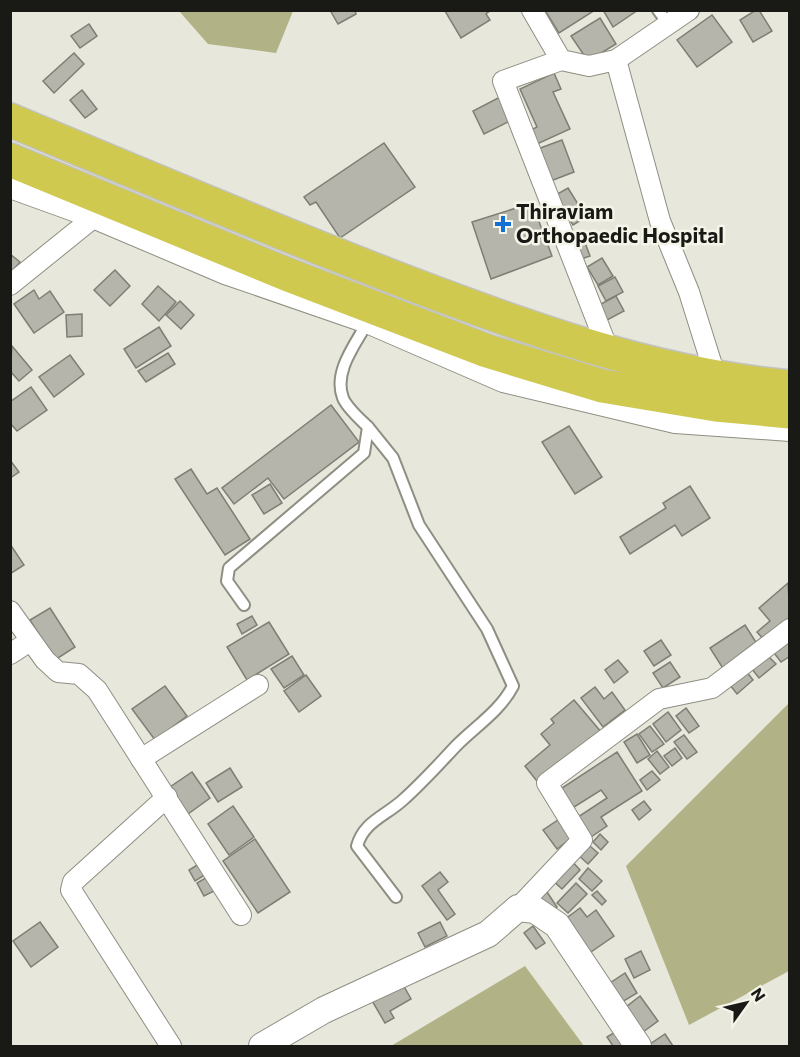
<svg xmlns="http://www.w3.org/2000/svg" width="800" height="1057" font-family="Commissioner,sans-serif">
  <style>
    .water { fill: #b2b287 }
    .building { fill: #b5b5ab; stroke: #7e7e74; stroke-width: 1.5 }
    .lines { fill: none; stroke-linecap: round; stroke-linejoin: round }
    .service-casing { stroke: #8e8e83; stroke-width: 14 }
    .minor-casing { stroke: #8e8e83; stroke-width: 22 }
    .tertiary-casing { stroke: #8e8e83; stroke-width: 28 }
    .trunk-casing { stroke: #c3c3c2; stroke-width: 36 }
    .service { stroke: #fff; stroke-width: 10 }
    .minor { stroke: #fff; stroke-width: 20 }
    .tertiary { stroke: #fff; stroke-width: 26 }
    .trunk { stroke: #cfca4f; stroke-width: 33 }
    .poi-dot { fill: #156dd6; stroke: #f4f4e9; stroke-width: 2 }
    .labels { text-anchor: middle; stroke-width: 5; stroke-linejoin: round; paint-order: stroke }
    .poi-label { font-size: 21px; font-weight: bold; fill: #191915; stroke: #f4f4e9; text-anchor: start }
  </style>
  <rect width="100%" height="100%" fill="#e7e7dc"/>
  <!-- water -->
  <g class="water">
    <polygon points="179,11 292,10 293,11 276,53 208,44"/>
    <polygon points="789,703 789,971 689,1025 626,866"/>
    <polygon points="525,966 584,1046 391,1046"/>
  </g>
  <!-- building -->
  <g class="building">
    <polygon points="330,10 355,10 356,14 338,24"/>
    <polygon points="491,10 486,14 490,20 461,38 445,11"/>
    <polygon points="549,10 591,10 592,12 559,33 546,12"/>
    <polygon points="603,10 638,10 613,27"/>
    <polygon points="756,10 759,10 772,31 753,42 740,20"/>
    <polygon points="712,15 732,42 697,67 677,40"/>
    <polygon points="600,18 616,44 588,61 571,36"/>
    <polygon points="89,24 97,36 80,48 71,36"/>
    <polygon points="74,53 84,64 54,93 43,81"/>
    <polygon points="554,73 561,89 553,92 570,129 537,144 531,130 537,127 520,89"/>
    <polygon points="82,90 97,109 85,118 70,100"/>
    <polygon points="500,97 512,120 484,134 473,111"/>
    <polygon points="562,140 574,172 548,182 535,150"/>
    <polygon points="384,143 415,187 340,238 316,202 310,205 304,197"/>
    <polygon points="568,188 586,217 573,225 554,196"/>
    <polygon points="532,203 552,256 491,279 472,222"/>
    <polygon points="584,240 590,256 581,259 576,242"/>
    <polygon points="10,254 20,262 10,274"/>
    <polygon points="602,258 613,276 598,285 587,267"/>
    <polygon points="115,270 130,286 110,306 94,290"/>
    <polygon points="615,277 623,292 606,301 598,286"/>
    <polygon points="158,286 176,302 159,321 142,304"/>
    <polygon points="34,290 39,299 50,291 64,312 34,333 14,304"/>
    <polygon points="616,296 624,311 607,320 599,305"/>
    <polygon points="180,301 194,315 181,329 166,315"/>
    <polygon points="82,314 82,336 67,337 66,315"/>
    <polygon points="159,327 171,346 136,368 124,349"/>
    <polygon points="12,346 32,370 19,381 10,371"/>
    <polygon points="168,353 175,364 146,382 138,371"/>
    <polygon points="70,355 84,374 54,397 39,377"/>
    <polygon points="31,387 47,410 17,431 10,423 10,402"/>
    <polygon points="331,405 359,442 284,499 268,478 234,504 222,488"/>
    <polygon points="569,426 602,477 575,494 542,442"/>
    <polygon points="10,460 19,472 10,478"/>
    <polygon points="191,469 207,494 217,488 250,539 225,555 175,479"/>
    <polygon points="270,484 282,503 264,514 252,495"/>
    <polygon points="690,486 710,518 682,536 675,525 630,554 620,537 666,508 663,503"/>
    <polygon points="10,544 24,565 10,574"/>
    <polygon points="788,583 790,621 765,641 757,632 770,621 759,608"/>
    <polygon points="50,608 75,647 55,660 30,620"/>
    <polygon points="252,616 257,625 242,634 237,624"/>
    <polygon points="269,622 289,654 247,680 227,647"/>
    <polygon points="745,625 759,647 724,670 710,648"/>
    <polygon points="790,636 790,656 781,662 771,649"/>
    <polygon points="661,640 671,655 654,666 644,651"/>
    <polygon points="292,656 304,675 284,688 271,669"/>
    <polygon points="768,656 776,664 759,678 752,669"/>
    <polygon points="618,660 628,672 614,683 605,670"/>
    <polygon points="670,662 680,677 663,688 653,673"/>
    <polygon points="746,671 753,680 737,694 730,685"/>
    <polygon points="306,675 321,696 299,712 284,691"/>
    <polygon points="165,686 187,716 155,740 132,709"/>
    <polygon points="595,687 604,699 612,692 625,710 603,727 581,698"/>
    <polygon points="574,700 602,733 540,785 525,766 550,745 541,734 554,723 551,719"/>
    <polygon points="686,708 699,726 689,733 676,716"/>
    <polygon points="668,712 681,730 666,742 653,724"/>
    <polygon points="650,726 664,744 652,752 639,734"/>
    <polygon points="637,734 650,755 637,763 624,742"/>
    <polygon points="684,735 697,752 687,759 674,742"/>
    <polygon points="675,748 682,758 672,766 664,756"/>
    <polygon points="657,751 669,767 660,774 648,759"/>
    <polygon points="617,752 642,791 601,817 607,826 591,837 578,817 607,798 601,790 571,809 559,790"/>
    <polygon points="230,768 242,787 218,802 206,783"/>
    <polygon points="652,771 660,780 647,790 640,780"/>
    <polygon points="192,772 210,798 188,814 170,787"/>
    <polygon points="644,801 651,810 639,820 632,810"/>
    <polygon points="233,806 254,837 229,855 208,824"/>
    <polygon points="561,818 574,836 557,849 543,830"/>
    <polygon points="600,834 608,842 601,850 593,842"/>
    <polygon points="255,839 290,892 258,913 223,861"/>
    <polygon points="584,841 598,853 588,864 575,852"/>
    <polygon points="570,859 580,870 562,889 551,879"/>
    <polygon points="202,862 208,873 195,881 189,870"/>
    <polygon points="588,868 602,881 592,891 579,879"/>
    <polygon points="440,872 448,882 438,890 455,914 447,920 422,886"/>
    <polygon points="209,876 216,890 204,896 197,883"/>
    <polygon points="576,883 587,894 568,913 557,903"/>
    <polygon points="545,889 557,907 546,914 534,896"/>
    <polygon points="597,891 606,901 602,905 592,895"/>
    <polygon points="580,908 587,917 596,910 614,936 588,954 564,920"/>
    <polygon points="40,922 58,947 31,967 13,941"/>
    <polygon points="440,922 447,936 425,947 418,933"/>
    <polygon points="533,926 545,943 536,949 524,933"/>
    <polygon points="641,951 650,970 634,978 625,959"/>
    <polygon points="625,973 637,993 622,1002 610,983"/>
    <polygon points="401,981 411,999 390,1011 394,1018 385,1023 371,999"/>
    <polygon points="640,996 658,1021 643,1032 626,1007"/>
    <polygon points="620,1029 630,1046 613,1046 607,1037"/>
    <polygon points="665,1034 673,1046 647,1046"/>
  </g>
  <g class="lines">
    <!-- service casing -->
    <g class="service-casing">
      <g id="service">
        <polyline points="658,10 669,25"/>
        <path d="M 368,427 L 393,458 L 419,525 L 487,629 L 513,686 C 500,711 476,726 456,746 C 439,764 423,782 404,799 C 386,816 364,821 357,846 L 396,897"/>
        <path d="M 244,605 L 227,581 L 229,568 L 364,453 L 368,427 C 360,419 347,408 343,398 C 333,372 355,345 367,323"/>
      </g>
    </g>
    <!-- minor casing -->
    <g class="minor-casing">
      <g id="minor">
        <polyline points="532,10 561,60"/>
        <polyline points="616,60 660,221 689,292 716,378"/>
        <polyline points="10,188 93,218 225,274 367,323 503,382 675,423 790,431"/>
        <polyline points="10,285 93,218"/>
        <polyline points="609,352 503,81 561,60 589,66 616,60 689,10"/>
        <polyline points="10,611 45,660 58,672 79,674 97,690 241,915"/>
        <polyline points="10,654 30,641"/>
        <polyline points="141,759 258,685"/>
        <polyline points="167,797 73,882 71,890 171,1046"/>
        <polyline points="518,908 582,840 547,783 659,699 712,688 790,629"/>
      </g>
    </g>
    <!-- tertiary casing -->
    <g class="tertiary-casing">
      <polyline id="tertiary" points="262,1046 324,1010 488,934 518,908 535,910 557,925 638,1046"/>
    </g>
    <!-- trunk casing -->
    <g class="trunk-casing">
      <g id="trunk">
        <path d="M 10,120 C 142,175 273,231 406,282 C 529,329 657,375 790,387"/>
        <polyline points="10,160 286,274 487,351 602,386 716,405 790,412"/>
      </g>
    </g>
    <!-- service -->
    <use href="#service" class="service"/>
    <!-- minor -->
    <use href="#minor" class="minor"/>
    <!-- tertiary -->
    <use href="#tertiary" class="tertiary"/>
    <!-- trunk -->
    <use href="#trunk" class="trunk"/>
  </g>
  <!-- markers -->
  <path class="poi-dot" d="M500 215h6v6h6v6h-6v6h-6v-6h-6v-6h6z"/>
  <g class="labels">
    <!-- poi labels -->
    <g class="poi-label">
      <text x="516" y="219">Thiraviam<tspan x="516" dy="24">Orthopaedic Hospital</tspan></text>
    </g>
  </g>
  <!-- border -->
  <rect width="800" height="1057" fill="none" stroke="#191915" stroke-width="24"/>
  <!-- north arrow -->
  <g transform="translate(746 1003) rotate(56)" stroke="#f4f4e9" stroke-width="4.5" paint-order="stroke">
  <path d="M0-4.5L10 22L0 15L-10 22Z" fill="#191915"/>
  <text y="-9" font-size="16" font-weight="bold" text-anchor="middle" fill="#191915">N</text>
  </g>
</svg>
